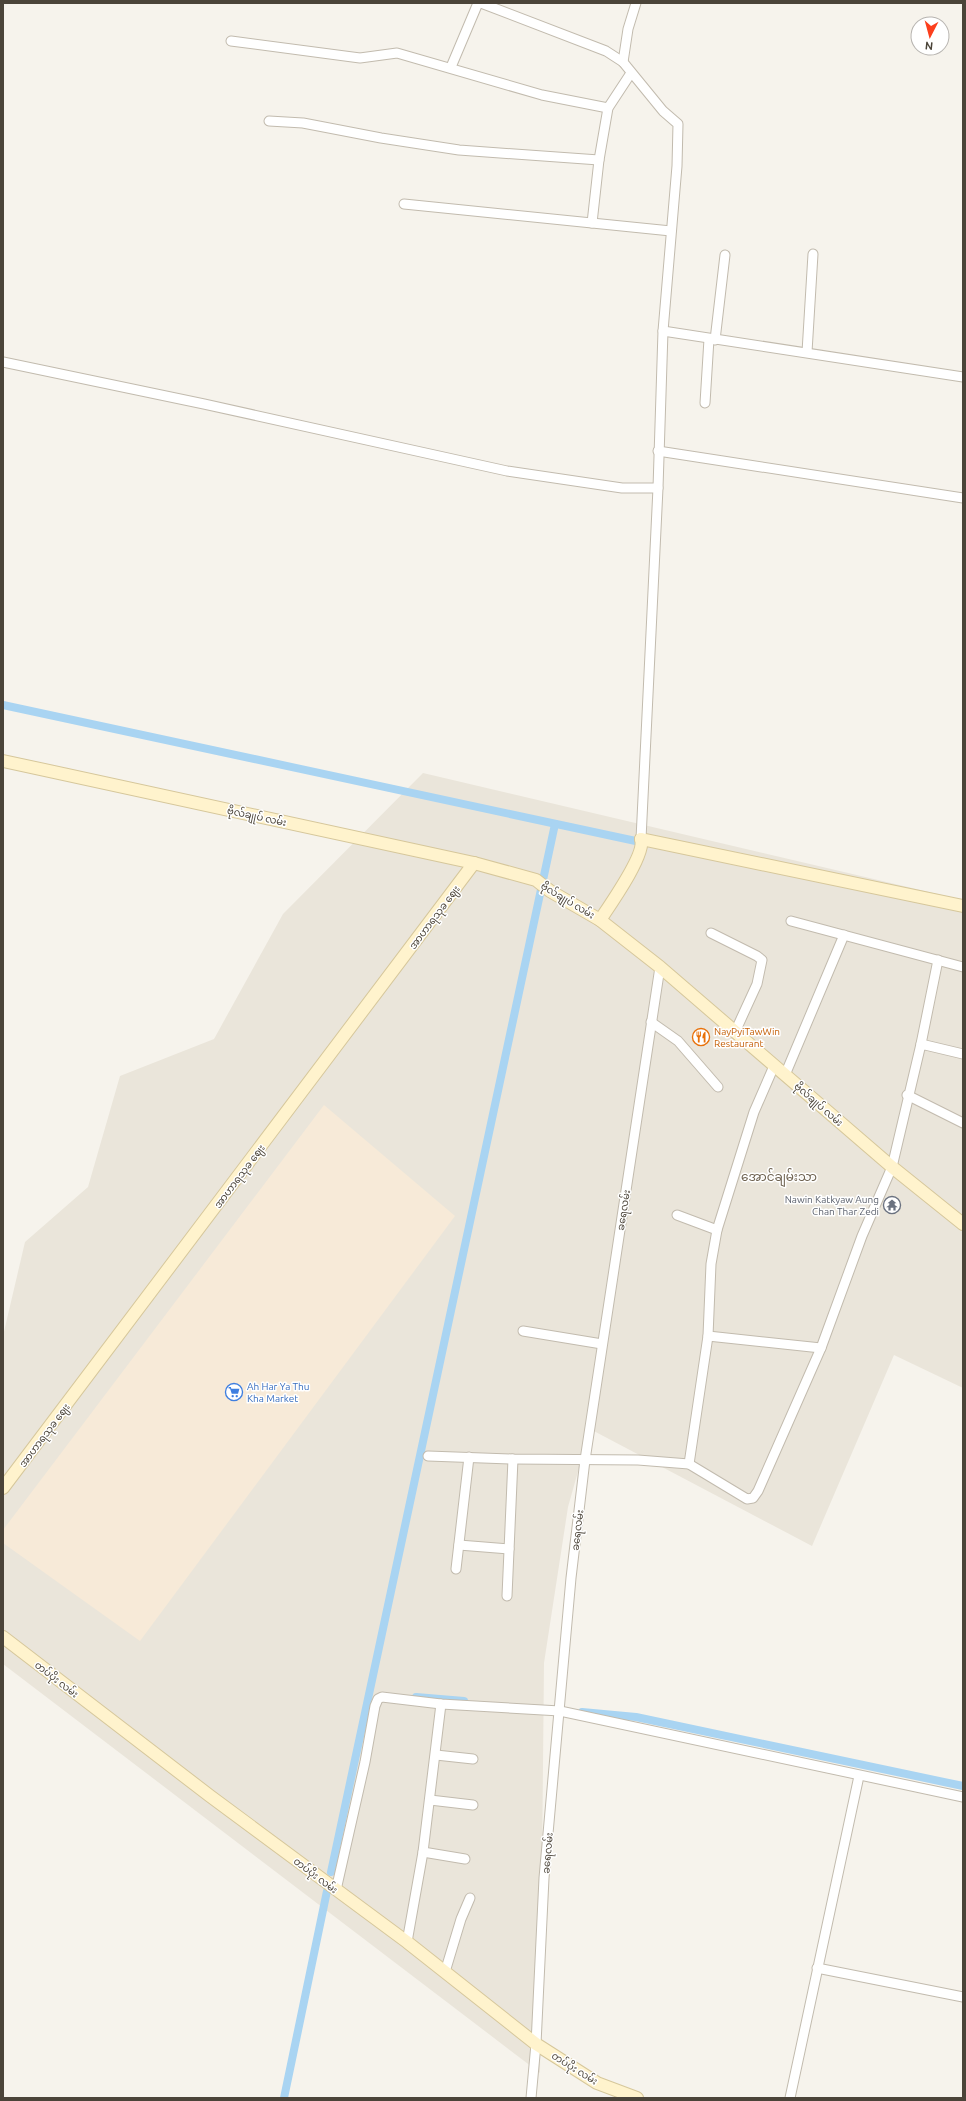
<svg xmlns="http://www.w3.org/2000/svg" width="966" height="2101" font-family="Ubuntu,'Noto Sans Myanmar',sans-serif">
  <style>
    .residential { fill: #eae5da }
    .commercial { fill: #f7ead8 }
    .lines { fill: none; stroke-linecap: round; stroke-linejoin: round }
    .canal { stroke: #a9d4f2; stroke-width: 8 }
    .street-casing { stroke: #c2bbae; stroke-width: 11 }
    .secondary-casing { stroke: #d6c79b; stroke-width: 14 }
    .street { stroke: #fff; stroke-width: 9 }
    .secondary { stroke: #fff3cd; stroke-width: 12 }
    .labels { text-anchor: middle; stroke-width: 3; stroke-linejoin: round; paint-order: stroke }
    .street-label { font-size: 10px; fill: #4b4439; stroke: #fff }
    .food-label { font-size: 10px; fill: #c56008; stroke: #fff; text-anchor: start }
    .worship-label { font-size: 10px; fill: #5b616d; stroke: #fff; text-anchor: end }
    .shop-label { font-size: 10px; fill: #366cbe; stroke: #fff; text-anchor: start }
    .quarter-label { font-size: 12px; fill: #6e6250; stroke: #fff }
  </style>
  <rect width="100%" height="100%" fill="#f6f3ec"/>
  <!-- residential -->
  <polygon class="residential" points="423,773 963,900 963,1388 894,1355 812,1546 590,1429 568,1507 544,1663 540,2073 3,1664 3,1336 25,1242 88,1187 120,1076 214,1039 283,914"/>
  <!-- commercial -->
  <polygon class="commercial" points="324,1105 455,1216 140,1641 3,1543 3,1530"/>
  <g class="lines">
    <!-- canal -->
    <g class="canal">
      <polyline points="3,705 645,843"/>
      <polyline points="416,1697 464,1701"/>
      <polyline points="582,1712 636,1717 963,1786"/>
      <polyline points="331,1872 555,824"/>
      <polyline points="284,2098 327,1891"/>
    </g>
    <!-- street casing -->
    <g class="street-casing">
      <g id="street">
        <polyline points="481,3 606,51 623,62 663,111 678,124 677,166 663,331 658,488 641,839"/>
        <polyline points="231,41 360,58 397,53 542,95 608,108"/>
        <polyline points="623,62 628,29 636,3"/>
        <polyline points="451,67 478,3"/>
        <polyline points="269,121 303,123 381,138 459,150 599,160"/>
        <polyline points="404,204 671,231"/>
        <polyline points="592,223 599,160 608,108 631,73"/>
        <polyline points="663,331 963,377"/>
        <polyline points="715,340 725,255"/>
        <polyline points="807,352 813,254"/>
        <polyline points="3,362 204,404 507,471 622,488 658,488"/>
        <polyline points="705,403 709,339"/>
        <polyline points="658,451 963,498"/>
        <polyline points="791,921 963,967"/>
        <polyline points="711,933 757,956 762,960 757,984 735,1032"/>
        <polyline points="651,1022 678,1041 718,1087"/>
        <polyline points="921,1044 938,960"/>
        <polyline points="785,1075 844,935"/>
        <polyline points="907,1095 963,1123"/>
        <polyline points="677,1215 717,1230"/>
        <polyline points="523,1331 602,1344"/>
        <polyline points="708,1336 821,1348"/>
        <polyline points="428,1456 513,1459 638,1460 689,1464 747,1499 753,1498 758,1491 821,1348 862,1236 892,1167 921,1044 963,1054"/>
        <polyline points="689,1464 708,1336 711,1264 717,1230 754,1112 774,1066"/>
        <polyline points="459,1545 509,1549"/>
        <polyline points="456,1569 469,1457"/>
        <polyline points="507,1596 513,1459"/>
        <polyline points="436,1755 473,1759"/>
        <polyline points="430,1800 473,1805"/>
        <polyline points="423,1852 465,1859"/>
        <polyline points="336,1890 365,1762 375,1706 378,1699 382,1697 441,1704 560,1711 963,1797"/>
        <polyline points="407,1942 423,1852 441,1704"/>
        <polyline points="817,1968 963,1997"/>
        <polyline points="445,1972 461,1919 470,1898"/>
        <polyline points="531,2098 536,2044 544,1878 571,1578 585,1460 660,967"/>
        <polyline points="790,2098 859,1776"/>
      </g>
    </g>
    <!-- secondary casing -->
    <g class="secondary-casing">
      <g id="secondary">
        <polyline points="3,761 474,863 536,880 550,891 600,920 660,967 892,1167 963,1224"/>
        <polyline points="641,839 963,906"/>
        <path d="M 600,920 C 610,905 646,854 641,839"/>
        <polyline points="3,1488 474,863"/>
        <polyline points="3,1637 210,1796 407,1942 536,2044 597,2083 637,2098"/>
      </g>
    </g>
    <!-- street -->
    <use href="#street" class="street"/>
    <!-- secondary -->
    <use href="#secondary" class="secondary"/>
  </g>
  <!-- icons -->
  <defs>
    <g id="restaurant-ring" transform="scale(0.9)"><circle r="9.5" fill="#fff" stroke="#e8710a" stroke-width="1.5"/><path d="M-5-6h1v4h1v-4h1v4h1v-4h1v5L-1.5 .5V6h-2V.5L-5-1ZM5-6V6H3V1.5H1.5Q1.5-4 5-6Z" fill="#e8710a"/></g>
    <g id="temple-ring" transform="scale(0.9)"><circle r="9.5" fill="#fff" stroke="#6b7280" stroke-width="1.5"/><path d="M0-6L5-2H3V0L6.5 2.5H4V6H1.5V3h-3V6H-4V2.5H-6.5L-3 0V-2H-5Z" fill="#6b7280"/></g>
    <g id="supermarket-ring" transform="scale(0.9)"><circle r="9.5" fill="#fff" stroke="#3f7fe0" stroke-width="1.5"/><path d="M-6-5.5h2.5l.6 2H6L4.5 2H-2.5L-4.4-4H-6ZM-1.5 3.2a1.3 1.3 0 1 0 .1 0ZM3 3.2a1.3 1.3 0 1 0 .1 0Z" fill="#3f7fe0"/></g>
  </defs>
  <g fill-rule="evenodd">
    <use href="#restaurant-ring" x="701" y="1037"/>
    <use href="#temple-ring" x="892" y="1205"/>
    <use href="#supermarket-ring" x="234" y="1392"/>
  </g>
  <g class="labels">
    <!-- street labels -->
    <g class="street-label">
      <text transform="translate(257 816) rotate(12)" y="4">ဗိုလ်ချုပ် လမ်း</text>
      <text transform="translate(568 900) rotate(31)" y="4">ဗိုလ်ချုပ် လမ်း</text>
      <text transform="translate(434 917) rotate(-53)" y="4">အာဟာရသုခ ဈေး</text>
      <text transform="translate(819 1104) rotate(41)" y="4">ဗိုလ်ချုပ် လမ်း</text>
      <text transform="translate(239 1176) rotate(-53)" y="4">အာဟာရသုခ ဈေး</text>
      <text transform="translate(623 1210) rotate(-81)" y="4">ခရေလမ်း</text>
      <text transform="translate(44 1435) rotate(-53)" y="4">အာဟာရသုခ ဈေး</text>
      <text transform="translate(577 1530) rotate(-83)" y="4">ခရေလမ်း</text>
      <text transform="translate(57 1679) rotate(38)" y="4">တပ်ပိုး လမ်း</text>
      <text transform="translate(547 1853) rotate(-85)" y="4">ခရေလမ်း</text>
      <text transform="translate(316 1875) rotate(37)" y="4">တပ်ပိုး လမ်း</text>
      <text transform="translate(575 2068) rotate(32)" y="4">တပ်ပိုး လမ်း</text>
    </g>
    <!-- food labels -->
    <g class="food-label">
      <text x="714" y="1035">NayPyiTawWin<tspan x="714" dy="12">Restaurant</tspan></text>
    </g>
    <!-- worship labels -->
    <g class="worship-label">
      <text x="879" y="1203">Nawin Katkyaw Aung<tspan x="879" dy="12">Chan Thar Zedi</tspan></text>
    </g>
    <!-- shop labels -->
    <g class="shop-label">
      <text x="247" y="1390">Ah Har Ya Thu<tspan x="247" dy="12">Kha Market</tspan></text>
    </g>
    <!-- quarter labels -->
    <g class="quarter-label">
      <text x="779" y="1181">အောင်ချမ်းသာ</text>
    </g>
  </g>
  <!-- border -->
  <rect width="966" height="2101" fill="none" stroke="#4b4439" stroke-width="8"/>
  <!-- north arrow -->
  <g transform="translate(930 36) rotate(186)"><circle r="19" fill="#ffffff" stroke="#b7b4b0"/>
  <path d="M0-3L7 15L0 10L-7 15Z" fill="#fc3f1d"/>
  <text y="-6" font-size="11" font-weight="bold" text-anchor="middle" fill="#4b4439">N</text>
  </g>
</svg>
